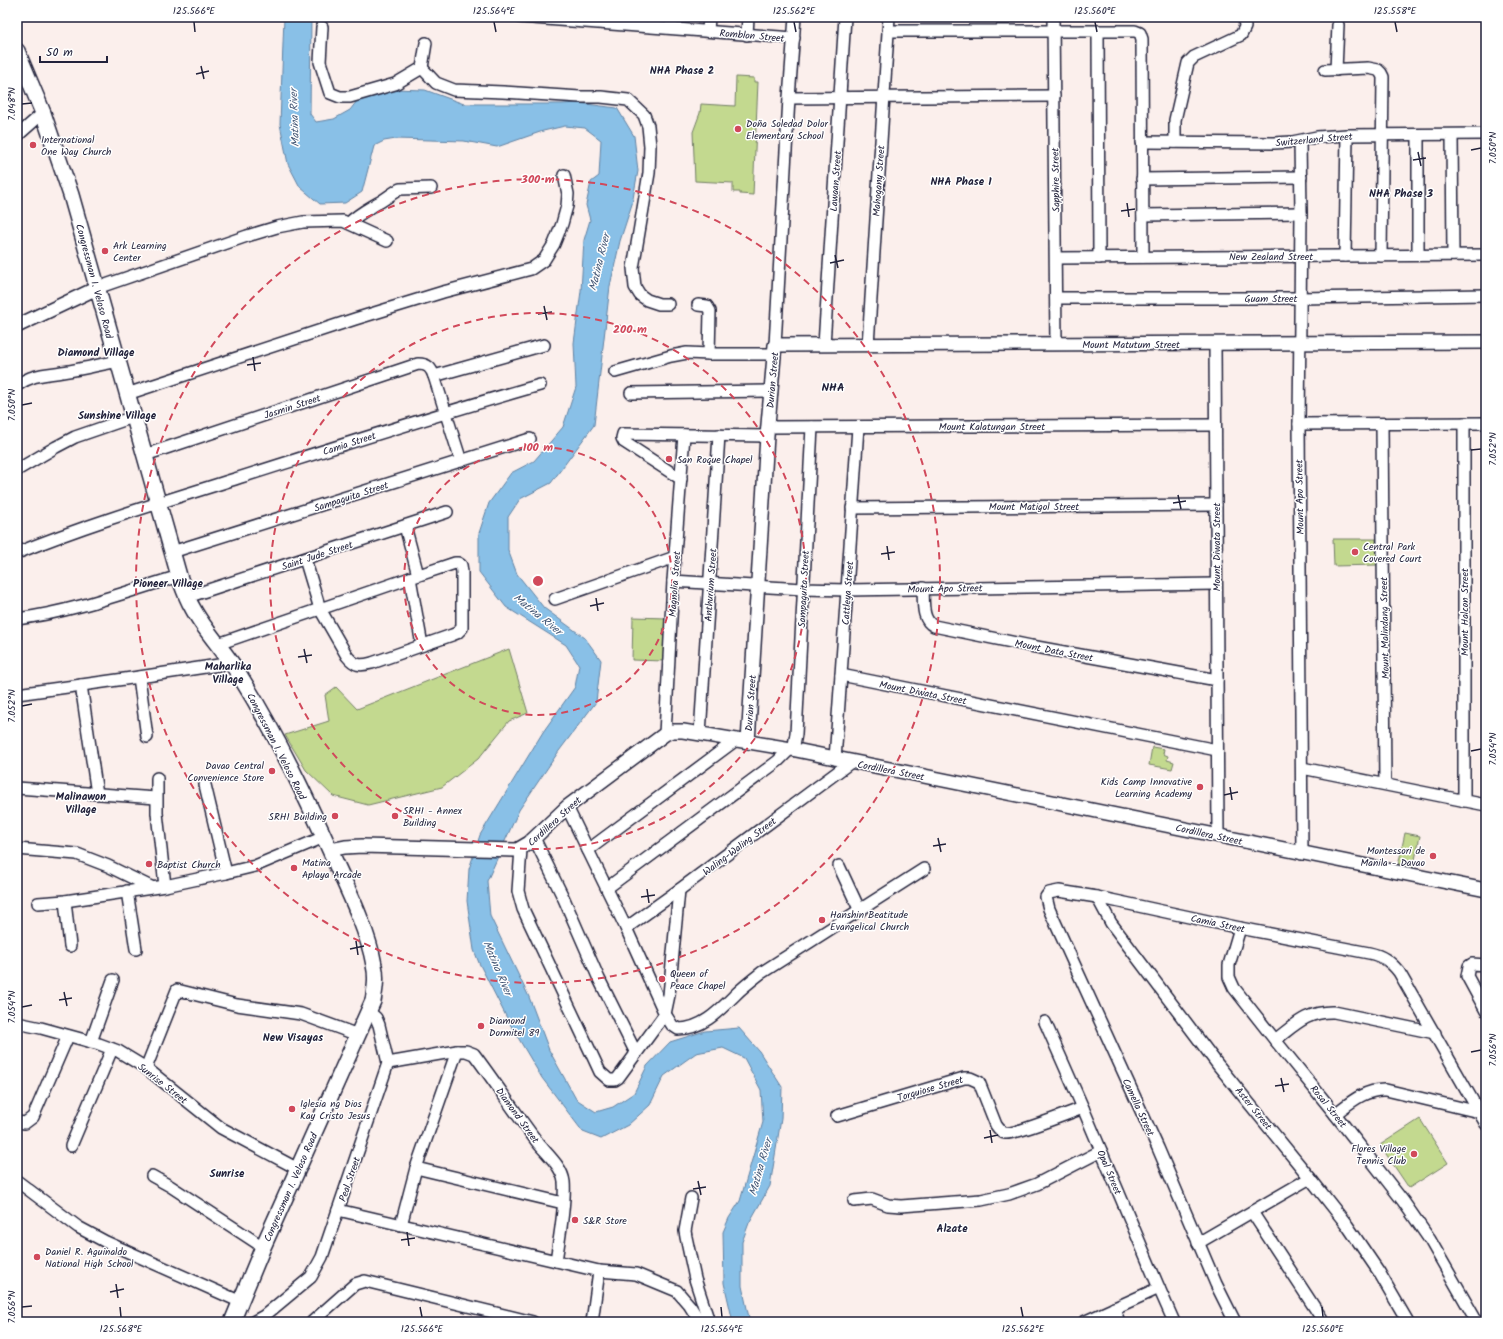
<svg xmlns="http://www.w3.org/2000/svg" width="1503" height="1339" font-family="Kalam,sans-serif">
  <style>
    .green { fill: #c3d98f; stroke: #727e65 }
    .water { fill: #89c0e7; stroke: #6081a2 }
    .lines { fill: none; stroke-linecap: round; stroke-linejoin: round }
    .minor-casing { stroke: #22223b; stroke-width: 14 }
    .tertiary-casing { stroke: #22223b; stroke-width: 16 }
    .secondary-casing { stroke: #22223b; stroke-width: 18 }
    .minor { stroke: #fff; stroke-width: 11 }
    .tertiary { stroke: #fff; stroke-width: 13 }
    .secondary { stroke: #fff; stroke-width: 15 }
    .ticks { fill: none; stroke: #22223b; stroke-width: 1.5 }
    .ring { fill: none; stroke: #d1495b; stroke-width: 2; stroke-dasharray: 7 5 }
    .poi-dot { fill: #d1495b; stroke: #fff; stroke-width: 1.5 }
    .labels { text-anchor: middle; stroke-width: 3; stroke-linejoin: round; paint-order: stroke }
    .street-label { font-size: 10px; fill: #22223b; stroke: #fff }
    .poi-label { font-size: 10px; fill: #22223b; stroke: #fff; text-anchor: start }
    .neighbourhood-label { font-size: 11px; font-weight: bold; fill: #22223b; stroke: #fff }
    .water-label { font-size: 11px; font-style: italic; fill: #465977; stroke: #fff }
    .quarter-label { font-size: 12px; font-weight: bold; fill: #22223b; stroke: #fff }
    .centre { fill: #d1495b; stroke: #fff; stroke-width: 2 }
    .ring-label { font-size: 12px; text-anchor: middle; font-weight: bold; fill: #d1495b; stroke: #fff; stroke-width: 3; stroke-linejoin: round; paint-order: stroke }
    .neatline { fill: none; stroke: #22223b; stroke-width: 1.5 }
    .ticks-label { font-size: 10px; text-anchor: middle; fill: #22223b }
  </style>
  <rect width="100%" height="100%" fill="#fbefec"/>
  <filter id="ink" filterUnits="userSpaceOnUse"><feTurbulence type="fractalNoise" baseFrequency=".025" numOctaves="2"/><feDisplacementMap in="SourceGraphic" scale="8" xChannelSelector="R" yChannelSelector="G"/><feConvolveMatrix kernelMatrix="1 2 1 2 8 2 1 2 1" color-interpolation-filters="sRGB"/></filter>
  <g filter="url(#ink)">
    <!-- green -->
    <g class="green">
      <polygon points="736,77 754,78 754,82 758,82 753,195 740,194 740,192 733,192 733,183 695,181 693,132 700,113 701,104 735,106"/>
      <polygon points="1333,539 1376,539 1377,565 1334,566"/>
      <polygon points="633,617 666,618 665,661 632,660"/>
      <polygon points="509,649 528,713 509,721 478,759 442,787 368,805 333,796 306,770 285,735 329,721 325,695 336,687 357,709"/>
      <polygon points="1152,747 1164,749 1163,754 1168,756 1167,760 1174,762 1172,769 1149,765"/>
      <polygon points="1405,833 1420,836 1413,869 1398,866"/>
      <polygon points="1420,1119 1448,1163 1409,1188 1380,1145"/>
    </g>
    <!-- water -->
    <polygon class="water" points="284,17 311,17 310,114 316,122 334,119 350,110 357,101 392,89 425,90 464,104 562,104 578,103 617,108 634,136 638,171 632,204 620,241 610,286 594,425 551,483 520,499 508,517 508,550 517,574 544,608 585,638 601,660 596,702 559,751 519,810 487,881 490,916 529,997 549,1050 576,1099 596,1112 613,1107 634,1093 647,1066 670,1042 705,1031 739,1028 759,1051 782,1087 781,1119 770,1186 749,1223 742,1242 742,1286 750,1322 733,1322 724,1283 723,1232 729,1218 740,1201 763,1122 761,1090 744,1058 723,1048 696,1053 664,1076 650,1105 628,1125 601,1139 583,1132 542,1078 510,1024 479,963 474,950 467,901 469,869 480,835 543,732 575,687 579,665 566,645 506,607 479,572 479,533 489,503 511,473 534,461 563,427 576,387 574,343 581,291 584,240 590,220 586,205 591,182 599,176 601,140 585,128 565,126 543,131 497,147 464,141 396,139 384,141 374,146 362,192 345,203 320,204 300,187 288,164 280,124"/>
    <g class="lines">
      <!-- minor casing -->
      <g class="minor-casing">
        <g id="minor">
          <polyline points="519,17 794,38"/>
          <polyline points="1053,17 1056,344"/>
          <polyline points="322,27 320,62 330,93 340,97 350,97 395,84 422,68 426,43"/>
          <polyline points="671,28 672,17"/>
          <polyline points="708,31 709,17"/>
          <polyline points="888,31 1135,31 1140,33 1142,39 1143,257"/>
          <polyline points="1098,32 1099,258"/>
          <polyline points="747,35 748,17"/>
          <polyline points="422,68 436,83 454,90 503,92 580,97 601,97 628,100 644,115 648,126 650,146 649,173 633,268 635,287 640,295 647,300 659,304 668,304"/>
          <polyline points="1325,70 1368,68 1378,70 1381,73 1383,77 1381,256"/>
          <polyline points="1336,70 1338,25"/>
          <polyline points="789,98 1054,96"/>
          <polyline points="1418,135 1418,255"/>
          <polyline points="1452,135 1453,255"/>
          <polyline points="17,136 43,113"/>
          <polyline points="1300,141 1301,213 1299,424 1302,854"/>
          <polyline points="1142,142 1274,143 1292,142 1317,137 1347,135 1486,134"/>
          <polyline points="1175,142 1175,120 1188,63 1194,57 1241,35 1245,27 1244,17"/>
          <polyline points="1142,179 1301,177"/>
          <polyline points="1143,215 1301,213"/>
          <path d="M 349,223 C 358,214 368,209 378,203 C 386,199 392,193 400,189 L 431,188"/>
          <polyline points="1345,256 1347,135"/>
          <polyline points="1056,258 1486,255"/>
          <polyline points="97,288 247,236 277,227 303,222 343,221 387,241"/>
          <polyline points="1056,298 1300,298 1486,295"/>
          <polyline points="698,305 707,306 710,311 709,354"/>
          <polyline points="1215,343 1218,836"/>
          <polyline points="775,345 789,98 795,17"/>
          <polyline points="824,345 845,17"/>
          <polyline points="868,345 889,17"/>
          <polyline points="615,372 671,356 687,353 709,354 775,354"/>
          <polyline points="434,376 544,345"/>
          <path d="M 17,385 C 34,374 43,375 62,372 C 81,369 99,365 118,361"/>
          <polyline points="631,393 771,391"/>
          <polyline points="127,394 355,319 443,292 531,269 544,260 554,244 562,224 567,206 568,194 564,175"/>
          <polyline points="1464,423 1464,801"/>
          <polyline points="1299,424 1486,423"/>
          <polyline points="1382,424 1385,784"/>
          <polyline points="768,427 1215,425"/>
          <path d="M 145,455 L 418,364 C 428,364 431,368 434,376 L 461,461"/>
          <polyline points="17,470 56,447 75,437 133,417"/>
          <polyline points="681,479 624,442 622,438 623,434 767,436"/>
          <polyline points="852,508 1216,505"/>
          <polyline points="405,526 418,575"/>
          <polyline points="172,552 530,439"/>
          <path d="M 17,553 C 88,524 162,502 235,479 C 336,447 437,414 540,385"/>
          <polyline points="410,578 422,645"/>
          <polyline points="673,581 803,589 847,590 1216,584"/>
          <path d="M 923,588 C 924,601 921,620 934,626 L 1031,646 L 1217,680"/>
          <polyline points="187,597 447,512"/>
          <polyline points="555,599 675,557"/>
          <path d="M 17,619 C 72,612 126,592 179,576"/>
          <path d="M 218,644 L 410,578 L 455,563 L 458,563 L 461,565 L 462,572 L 462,628 L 457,633 L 452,635 L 372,663 C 360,666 355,666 347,656 L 320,609 L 305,559"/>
          <polyline points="841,675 1217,750"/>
          <polyline points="139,677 147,737"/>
          <polyline points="81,685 97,794"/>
          <polyline points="17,694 139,677 232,663"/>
          <polyline points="665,734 673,581 684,435"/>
          <polyline points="700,734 719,435"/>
          <polyline points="835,759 847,590 858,427"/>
          <polyline points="1302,768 1486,805"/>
          <polyline points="157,778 157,813 165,886"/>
          <polyline points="205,785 226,873"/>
          <polyline points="17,788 156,798"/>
          <path d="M 567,807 L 626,928 L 665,1014 L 672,1025 L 678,1029 C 702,1029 719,1011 735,995 C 743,987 752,980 761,973 L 924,869"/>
          <polyline points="534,838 564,899 599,979 636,1053"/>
          <polyline points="17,849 77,854 108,866 151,887"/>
          <polyline points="521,849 518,891 523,909 593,1057 600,1072 609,1080 615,1080 618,1078 665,1014 669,995 679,890"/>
          <polyline points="588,850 736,740"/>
          <polyline points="839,866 860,911"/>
          <polyline points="607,888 778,761 794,745 796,734 812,427"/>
          <polyline points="127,891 136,949"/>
          <polyline points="1097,897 1111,923 1218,1065 1310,1178 1347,1225 1379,1272 1408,1322"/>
          <polyline points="65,901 70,946"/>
          <polyline points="38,903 65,901 165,886 226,873 255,866 324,837"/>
          <polyline points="626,928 679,890 851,762"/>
          <polyline points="1240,928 1229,965 1229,977 1234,988 1275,1040 1335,1114 1403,1201 1430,1240 1477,1322"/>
          <polyline points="1486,965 1472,964 1469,966 1467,976 1486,1011"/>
          <polyline points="1045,1022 1083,1108 1159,1288 1174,1322"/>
          <polyline points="17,1023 41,1028 99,1044 118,1051 146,1068 221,1128 298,1169"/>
          <path d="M 1275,1040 C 1295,1025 1307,1011 1334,1012 L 1435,1033"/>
          <polyline points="91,1042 113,980"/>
          <path d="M 388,1063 L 457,1051 L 466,1051 L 474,1054 C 495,1082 514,1111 535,1139 C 544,1152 562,1165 564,1182 C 566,1204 559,1239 556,1261"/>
          <polyline points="146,1068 177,990 237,1005 301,1014 358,1035"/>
          <path d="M 1335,1114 C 1351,1102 1365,1089 1386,1090 L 1479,1112"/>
          <path d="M 837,1116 L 964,1078 L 970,1078 L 979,1082 L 996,1125 C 998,1128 1001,1132 1005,1133 C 1014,1135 1071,1112 1083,1108"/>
          <polyline points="17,1122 25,1123 33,1117 68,1036"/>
          <polyline points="71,1146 112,1049"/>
          <polyline points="416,1168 563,1203"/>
          <polyline points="152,1176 170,1186 263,1247"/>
          <polyline points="17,1181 78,1227 106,1242 241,1302"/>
          <polyline points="691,1198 685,1231 686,1237 695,1279 709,1322"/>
          <polyline points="854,1201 872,1199 888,1205 901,1206 981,1200 1009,1194 1037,1184 1101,1151"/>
          <polyline points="338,1210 599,1271 636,1274 677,1291 690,1306 700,1322"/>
          <polyline points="1252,1212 1324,1322"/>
          <polyline points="401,1225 416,1168 457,1051"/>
          <polyline points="1198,1243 1310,1178"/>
          <polyline points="1114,1308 1119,1322"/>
          <polyline points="253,1322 264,1316 311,1277 322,1257 388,1063 379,1025 376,1018 368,1011"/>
          <polyline points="312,1322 355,1284 365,1281 533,1322"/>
          <polyline points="592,1322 599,1271"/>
          <polyline points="1084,1322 1159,1288"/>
          <path d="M 1235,1322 L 1216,1284 L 1158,1148 L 1049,909 L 1046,897 L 1049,893 L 1059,891 L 1097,897 L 1240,928 L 1369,953 C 1383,956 1390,961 1399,972 L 1486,1124"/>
        </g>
      </g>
      <!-- tertiary casing -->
      <g class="tertiary-casing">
        <g id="tertiary">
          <polyline points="17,326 97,288"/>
          <polyline points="748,742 767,436 775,345 1486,342"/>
          <polyline points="330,850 345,847 362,846 517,850 529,843 567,807 665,734 672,731 683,731 791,749 1486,890"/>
        </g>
      </g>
      <!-- secondary casing -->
      <g class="secondary-casing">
        <path id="secondary" d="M 17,51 L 43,113 L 71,195 L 179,576 C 183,587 186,597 192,607 C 205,632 226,652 240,676 C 278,737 309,803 338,868 C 351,896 369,935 374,965 C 377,977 375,989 373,1001 L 263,1247 L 232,1322"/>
      </g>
      <!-- minor -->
      <use href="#minor" class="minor"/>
      <!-- tertiary -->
      <use href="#tertiary" class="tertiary"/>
      <!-- secondary -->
      <use href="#secondary" class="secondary"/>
    </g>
  </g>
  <!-- ticks -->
  <path class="ticks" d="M 194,22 L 195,32M 494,22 L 496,32M 794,22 L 796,32M 1095,22 L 1097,32M 1395,22 L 1397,32M 201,66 L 204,79M 196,74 L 209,71M 22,104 L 32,103M 1471,150 L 1481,148M 1418,152 L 1421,166M 1413,160 L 1426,158M 1127,203 L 1129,217M 1121,211 L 1135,209M 835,255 L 838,268M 830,263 L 844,260M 544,306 L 547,320M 538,314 L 552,312M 253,357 L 255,371M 247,365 L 261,363M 22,405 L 32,403M 1471,450 L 1481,449M 1178,495 L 1181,509M 1173,503 L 1186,501M 887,546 L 889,560M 881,554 L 895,552M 596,598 L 598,611M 590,606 L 604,603M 304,649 L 307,663M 298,657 L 312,655M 22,706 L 32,704M 1471,751 L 1481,749M 1230,787 L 1232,800M 1224,795 L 1238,792M 938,838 L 941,852M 933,846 L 946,844M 647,889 L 649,903M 641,897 L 655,895M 356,941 L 358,955M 350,949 L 364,946M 64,992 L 67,1006M 59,1000 L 72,998M 22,1007 L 32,1005M 1471,1052 L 1481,1050M 1281,1078 L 1284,1092M 1275,1086 L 1289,1084M 990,1130 L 992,1143M 984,1138 L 998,1135M 698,1181 L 701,1195M 693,1189 L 706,1187M 407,1232 L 409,1246M 401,1240 L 415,1238M 116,1284 L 118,1298M 110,1292 L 124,1289M 22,1307 L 32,1306M 120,1307 L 121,1317M 420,1307 L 422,1317M 721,1307 L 722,1317M 1021,1307 L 1023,1317M 1322,1307 L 1323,1317"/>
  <!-- distance rings -->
  <g class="ring">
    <circle cx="538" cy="581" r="134"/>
    <circle cx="538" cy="581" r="268"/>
    <circle cx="538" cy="581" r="402"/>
  </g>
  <!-- markers -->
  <g class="poi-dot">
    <circle cx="738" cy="129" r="4"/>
    <circle cx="33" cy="145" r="4"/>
    <circle cx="105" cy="251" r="4"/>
    <circle cx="669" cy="459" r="4"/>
    <circle cx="1355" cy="552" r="4"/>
    <circle cx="272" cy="771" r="4"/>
    <circle cx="1200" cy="787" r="4"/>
    <circle cx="335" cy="816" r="4"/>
    <circle cx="395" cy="816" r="4"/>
    <circle cx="1433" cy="856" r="4"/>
    <circle cx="149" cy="864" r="4"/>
    <circle cx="294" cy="868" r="4"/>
    <circle cx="822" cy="920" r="4"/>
    <circle cx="662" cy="979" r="4"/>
    <circle cx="481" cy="1026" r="4"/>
    <circle cx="292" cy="1109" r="4"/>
    <circle cx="1414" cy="1154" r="4"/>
    <circle cx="575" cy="1220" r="4"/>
    <circle cx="37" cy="1257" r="4"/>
  </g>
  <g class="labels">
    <!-- street labels -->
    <g class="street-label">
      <text transform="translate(752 35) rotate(5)" y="4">Romblon Street</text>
      <text transform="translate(1314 139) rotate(-5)" y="4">Switzerland Street</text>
      <text transform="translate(1055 180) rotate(-91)" y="4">Sapphire Street</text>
      <text transform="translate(835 181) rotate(-86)" y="4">Lawaan Street</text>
      <text transform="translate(878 181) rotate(-86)" y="4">Mahogany Street</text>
      <text x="1271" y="260">New Zealand Street</text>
      <text transform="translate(95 281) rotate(75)" y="4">Congressman I. Veloso Road</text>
      <text x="1271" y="302">Guam Street</text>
      <text x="1131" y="348">Mount Matutum Street</text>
      <text transform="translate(772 380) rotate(-85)" y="4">Durian Street</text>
      <text transform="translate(292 406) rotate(-18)" y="4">Jasmin Street</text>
      <text x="992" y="430">Mount Kalatungan Street</text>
      <text transform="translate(349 443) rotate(-18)" y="4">Camia Street</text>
      <text transform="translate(351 496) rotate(-18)" y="4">Sampaguita Street</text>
      <text transform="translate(1299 497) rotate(-91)" y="4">Mount Apo Street</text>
      <text x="1034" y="510">Mount Matigol Street</text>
      <text transform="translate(1216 547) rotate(-90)" y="4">Mount Diwata Street</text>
      <text transform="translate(317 555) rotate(-18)" y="4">Saint Jude Street</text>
      <text transform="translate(674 584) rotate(-86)" y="4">Magnolia Street</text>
      <text transform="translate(710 585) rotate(-86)" y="4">Anthurium Street</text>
      <text transform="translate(945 588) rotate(-1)" y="4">Mount Apo Street</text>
      <text transform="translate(803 589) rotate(-87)" y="4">Sampaguita Street</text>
      <text transform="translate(847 593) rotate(-86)" y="4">Cattleya Street</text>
      <text transform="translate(1464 612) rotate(-90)" y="4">Mount Halcon Street</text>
      <text transform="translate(1384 628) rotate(-91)" y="4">Mount Malindang Street</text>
      <text transform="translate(1054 650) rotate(11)" y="4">Mount Data Street</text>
      <text transform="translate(923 692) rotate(11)" y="4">Mount Diwata Street</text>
      <text transform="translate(750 703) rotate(-86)" y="4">Durian Street</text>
      <text transform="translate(277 746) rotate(63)" y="4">Congressman I. Veloso Road</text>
      <text transform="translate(891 770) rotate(11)" y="4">Cordillera Street</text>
      <text transform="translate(554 821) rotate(-42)" y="4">Cordillera Street</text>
      <text transform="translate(1209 834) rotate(12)" y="4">Cordillera Street</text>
      <text transform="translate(739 846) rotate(-37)" y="4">Waling-Waling Street</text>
      <text transform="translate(1218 923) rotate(12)" y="4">Camia Street</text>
      <text transform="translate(163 1083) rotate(38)" y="4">Sunrise Street</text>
      <text transform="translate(930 1088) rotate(-16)" y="4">Torquiose Street</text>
      <text transform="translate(1329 1106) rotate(51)" y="4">Rosal Street</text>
      <text transform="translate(1139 1107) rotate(65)" y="4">Camella Street</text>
      <text transform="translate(1254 1108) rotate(51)" y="4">Aster Street</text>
      <text transform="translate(518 1115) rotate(54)" y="4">Diamond Street</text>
      <text transform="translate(1110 1172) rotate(67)" y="4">Opal Street</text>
      <text transform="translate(349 1179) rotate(-71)" y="4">Peal Street</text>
      <text transform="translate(290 1187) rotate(-66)" y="4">Congressman I. Veloso Road</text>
    </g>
    <!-- poi labels -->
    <g class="poi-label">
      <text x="746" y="127">Doña Soledad Dolor<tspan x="746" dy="12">Elementary School</tspan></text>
      <text x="41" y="143">International<tspan x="41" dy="12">One Way Church</tspan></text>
      <text x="113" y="249">Ark Learning<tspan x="113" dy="12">Center</tspan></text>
      <text x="677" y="463">San Roque Chapel</text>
      <text x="1363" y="550">Central Park<tspan x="1363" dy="12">Covered Court</tspan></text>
      <text x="264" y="769" text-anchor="end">Davao Central<tspan x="264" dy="12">Convenience Store</tspan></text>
      <text x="1192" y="785" text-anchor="end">Kids Camp Innovative<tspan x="1192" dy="12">Learning Academy</tspan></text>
      <text x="403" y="814">SRHI - Annex<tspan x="403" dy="12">Building</tspan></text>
      <text x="327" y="820" text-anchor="end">SRHI Building</text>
      <text x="1425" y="854" text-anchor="end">Montessori de<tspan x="1425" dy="12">Manila - Davao</tspan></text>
      <text x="302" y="866">Matina<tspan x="302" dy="12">Aplaya Arcade</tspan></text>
      <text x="157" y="868">Baptist Church</text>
      <text x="830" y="918">Hanshin Beatitude<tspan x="830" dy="12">Evangelical Church</tspan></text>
      <text x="670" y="977">Queen of<tspan x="670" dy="12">Peace Chapel</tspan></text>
      <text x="489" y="1024">Diamond<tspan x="489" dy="12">Dormitel 89</tspan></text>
      <text x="300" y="1107">Iglesia ng Dios<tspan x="300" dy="12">Kay Cristo Jesus</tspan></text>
      <text x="1406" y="1152" text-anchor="end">Flores Village<tspan x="1406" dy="12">Tennis Club</tspan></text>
      <text x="583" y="1224">S&amp;R Store</text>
      <text x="45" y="1255">Daniel R. Aguinaldo<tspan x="45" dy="12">National High School</tspan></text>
    </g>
    <!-- neighbourhood labels -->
    <g class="neighbourhood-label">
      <text x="682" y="74">NHA Phase 2</text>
      <text x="961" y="185">NHA Phase 1</text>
      <text x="1401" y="197">NHA Phase 3</text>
      <text x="96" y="356">Diamond Village</text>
      <text x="117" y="419">Sunshine Village</text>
      <text x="168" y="587">Pioneer Village</text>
      <text x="228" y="670">Maharlika<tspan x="228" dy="13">Village</tspan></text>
      <text x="81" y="800">Malinawon<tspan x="81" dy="13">Village</tspan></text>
      <text x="293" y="1041">New Visayas</text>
      <text x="227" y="1177">Sunrise</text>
      <text x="952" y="1232">Alzate</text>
    </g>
    <!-- water labels -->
    <g class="water-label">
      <text transform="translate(294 118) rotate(-92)" y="4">Matina River</text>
      <text transform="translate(599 262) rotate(-76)" y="4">Matina River</text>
      <text transform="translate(538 614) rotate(39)" y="4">Matina River</text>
      <text transform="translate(498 968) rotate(67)" y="4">Matina River</text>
      <text transform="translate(760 1167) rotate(-74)" y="4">Matina River</text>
    </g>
    <!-- quarter labels -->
    <g class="quarter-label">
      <text x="833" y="391">NHA</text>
    </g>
  </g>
  <circle cx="538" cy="581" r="6" class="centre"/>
  <g class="ring-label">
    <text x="538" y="183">300 m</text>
    <text x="630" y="333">200 m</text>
    <text x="538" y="451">100 m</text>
  </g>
  <!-- margin -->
  <rect width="1503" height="1339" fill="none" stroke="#fff" stroke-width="44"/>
  <!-- scale -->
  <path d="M40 56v6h67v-6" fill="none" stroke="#22223b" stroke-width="2"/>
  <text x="46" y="56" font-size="12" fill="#22223b" stroke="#ffffff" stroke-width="3" paint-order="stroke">50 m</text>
  <rect x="22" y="22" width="1459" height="1295" class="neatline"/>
  <g class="ticks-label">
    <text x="194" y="14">125.566°E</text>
    <text x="494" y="14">125.564°E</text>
    <text x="794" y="14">125.562°E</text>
    <text x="1095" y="14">125.560°E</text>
    <text x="1395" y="14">125.558°E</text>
    <text transform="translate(11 104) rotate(-90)" y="4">7.048°N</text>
    <text transform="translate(1492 148) rotate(-90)" y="4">7.050°N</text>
    <text transform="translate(11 405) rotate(-90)" y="4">7.050°N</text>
    <text transform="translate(1492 449) rotate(-90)" y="4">7.052°N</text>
    <text transform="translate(11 706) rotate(-90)" y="4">7.052°N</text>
    <text transform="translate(1492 749) rotate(-90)" y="4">7.054°N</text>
    <text transform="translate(11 1007) rotate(-90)" y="4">7.054°N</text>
    <text transform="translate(1492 1050) rotate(-90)" y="4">7.056°N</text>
    <text transform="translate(11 1307) rotate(-90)" y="4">7.056°N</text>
    <text x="121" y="1332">125.568°E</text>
    <text x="422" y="1332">125.566°E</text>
    <text x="722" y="1332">125.564°E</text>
    <text x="1023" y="1332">125.562°E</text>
    <text x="1323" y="1332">125.560°E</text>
  </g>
</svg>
